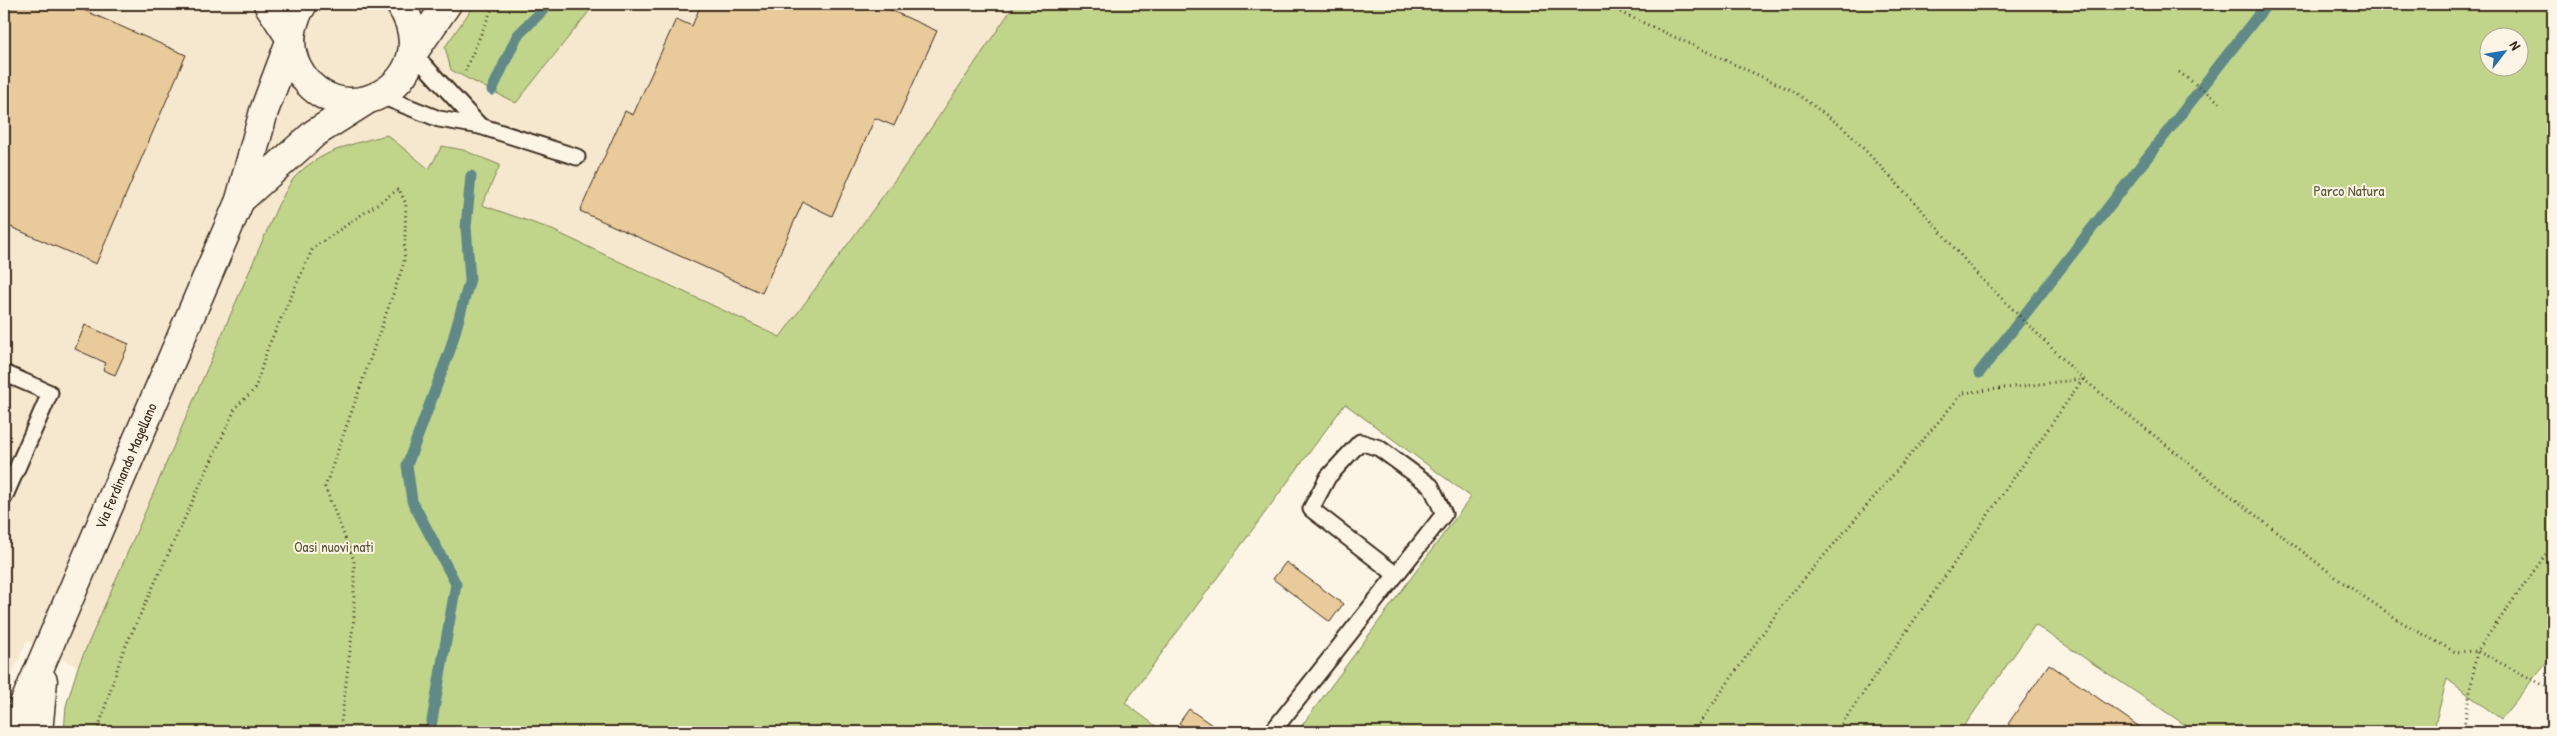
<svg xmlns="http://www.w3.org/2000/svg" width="2557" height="736" font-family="'Patrick Hand',sans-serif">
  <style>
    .built { fill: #f6e8cf }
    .green { fill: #c0d58a; stroke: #7e8054; fill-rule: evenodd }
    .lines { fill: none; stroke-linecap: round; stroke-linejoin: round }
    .stream { stroke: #608988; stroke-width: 11 }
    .building { fill: #e8ca9b; stroke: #3b2a1e }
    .service-casing { stroke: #3b2a1e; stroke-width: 19 }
    .minor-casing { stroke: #3b2a1e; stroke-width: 31 }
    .path { stroke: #3b2a1e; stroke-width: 3; stroke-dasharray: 1 4; stroke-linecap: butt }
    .service { stroke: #fcf5e5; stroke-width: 15 }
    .minor { stroke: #fcf5e5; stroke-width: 28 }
    .labels { text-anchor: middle; stroke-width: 4; stroke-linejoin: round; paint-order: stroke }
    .park-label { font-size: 15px; fill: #5c5539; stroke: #fcf5e5 }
    .street-label { font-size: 15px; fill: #3b2a1e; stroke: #fcf5e5 }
  </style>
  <rect width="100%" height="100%" fill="#fcf5e5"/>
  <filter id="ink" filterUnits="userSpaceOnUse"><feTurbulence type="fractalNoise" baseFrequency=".02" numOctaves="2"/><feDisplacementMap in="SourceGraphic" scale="10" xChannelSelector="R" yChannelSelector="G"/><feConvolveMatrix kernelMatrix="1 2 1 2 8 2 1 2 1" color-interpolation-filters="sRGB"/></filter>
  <g filter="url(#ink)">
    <!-- built -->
    <polygon class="built" points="4,4 475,4 452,36 451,70 516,102 595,4 1015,4 910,159 780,337 548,228 482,205 500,166 463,150 442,146 429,169 294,178 278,205 78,667 27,641 4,693"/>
    <!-- green -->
    <g class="green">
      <polygon points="475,4 595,4 516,103 451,70 445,47"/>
      <path d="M 1015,4 L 2553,4 L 2553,654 L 2501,719 L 2447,679 L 2433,732 L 2196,732 L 2035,625 L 1960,732 L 1297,732 L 1471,497 L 1345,404 L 1125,703 L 1164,732 L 64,732 L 66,706 L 78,667 L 278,205 C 283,197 288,186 294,178 C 317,152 354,143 387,135 L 429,169 L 442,146 L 463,150 L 500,165 L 482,205 L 548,228 L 780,337 L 910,159 ZM 2490,38 L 2520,38 L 2520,68 L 2490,68 Z"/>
    </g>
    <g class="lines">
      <!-- stream -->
      <g class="stream">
        <polyline points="492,90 517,36 549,4"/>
        <polyline points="1979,373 2267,4"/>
        <polyline points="430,732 456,584 412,501 407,465 450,350 470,279 466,227 471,176"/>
      </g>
    </g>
    <!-- building -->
    <g class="building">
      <polygon points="4,4 70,4 186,55 96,264 4,224"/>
      <polygon points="701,4 877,4 937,31 894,126 875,118 832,216 803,202 762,293 580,211 625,111 633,115 676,19 692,26"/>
      <polygon points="85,325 129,344 115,375 103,370 106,363 75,349"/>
      <polygon points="1286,562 1343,604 1330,622 1273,579"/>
      <polygon points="2049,664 2147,732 2019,732 2008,724"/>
      <polygon points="1189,709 1222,732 1191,732 1179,723"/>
    </g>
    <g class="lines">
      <!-- service casing -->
      <g class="service-casing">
        <g id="service">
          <polyline points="413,53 480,126"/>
          <polyline points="381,96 439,119 480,126 577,157"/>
          <polyline points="4,373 50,393 4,498"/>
          <polyline points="1272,732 1444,514 1431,486 1379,448 1360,442 1328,477 1311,509 1395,574"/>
        </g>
      </g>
      <!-- minor casing -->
      <g class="minor-casing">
        <g id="minor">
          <path d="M 303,4 C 292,20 287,43 295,62 C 332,146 452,83 400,4"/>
          <polyline points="413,53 447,4"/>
          <polyline points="240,200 315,133 364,102"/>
          <polyline points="12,732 240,200 264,111 291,39 268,4"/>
          <polyline points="38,732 43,681"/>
        </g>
      </g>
      <!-- path -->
      <g class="path">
        <polyline points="1602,4 1793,91 1844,128 1920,208 1975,272 2083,379 2232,497 2342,582 2403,623 2455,652 2477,651 2553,690"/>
        <polyline points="465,71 494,4"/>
        <polyline points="2179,72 2222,104"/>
        <polyline points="97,732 122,654 236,407 255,389 268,347 313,248 399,189 406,204 404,263 325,487 354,560 354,618 340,732"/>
        <polyline points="1693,732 1787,599 1963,393 2083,379 1836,732"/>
        <polyline points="2463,732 2477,651 2553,544"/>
      </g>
      <!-- service -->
      <use href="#service" class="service"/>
      <!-- minor -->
      <use href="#minor" class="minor"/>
    </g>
  </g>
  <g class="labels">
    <!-- park labels -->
    <g class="park-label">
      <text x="2349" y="196">Parco Natura</text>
      <text x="334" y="552">Oasi nuovi nati</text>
    </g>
    <!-- street labels -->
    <g class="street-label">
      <text transform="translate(126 466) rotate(-67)" y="5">Via Ferdinando Magellano</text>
    </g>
  </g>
  <!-- margin -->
  <rect width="2557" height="736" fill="none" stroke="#fcf5e5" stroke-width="20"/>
  <rect x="10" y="10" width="2537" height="716" fill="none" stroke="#3b2a1e" stroke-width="2" filter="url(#ink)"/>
  <!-- north arrow -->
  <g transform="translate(2504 52) rotate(59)"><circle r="24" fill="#fcf5e5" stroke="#afa495"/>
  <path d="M0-4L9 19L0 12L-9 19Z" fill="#1f6fb2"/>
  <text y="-8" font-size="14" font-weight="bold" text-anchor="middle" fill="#3b2a1e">N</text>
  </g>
</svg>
